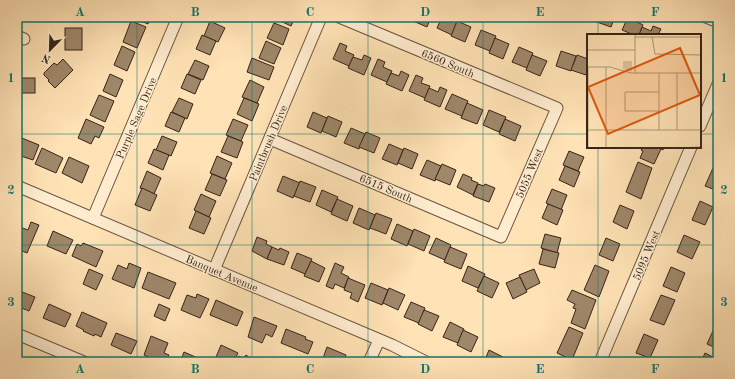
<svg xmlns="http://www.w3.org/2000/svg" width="735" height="379" font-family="'Old Standard TT',serif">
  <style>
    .building { fill: #9f876a; stroke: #372418 }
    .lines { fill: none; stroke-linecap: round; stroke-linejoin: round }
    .minor-casing { stroke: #69543f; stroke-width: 13 }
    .minor { stroke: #ffeccf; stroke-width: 11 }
    .grid { fill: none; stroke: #0f766e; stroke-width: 1; stroke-opacity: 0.55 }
    .labels { text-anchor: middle; stroke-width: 3; stroke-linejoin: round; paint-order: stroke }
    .street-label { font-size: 11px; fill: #372418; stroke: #ffeccf }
    .inset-road { fill: none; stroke: #af9676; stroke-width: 1 }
    .view { fill: #df560d; fill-opacity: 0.15; stroke: #df560d; stroke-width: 2 }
    .inset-edge { fill: none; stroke: #372418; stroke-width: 2 }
    .neatline { fill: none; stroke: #0f766e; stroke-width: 1.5 }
    .grid-label { font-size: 13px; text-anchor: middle; font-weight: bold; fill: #0f766e }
  </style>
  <rect width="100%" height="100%" fill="#ffe2b5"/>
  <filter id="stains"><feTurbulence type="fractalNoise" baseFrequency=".005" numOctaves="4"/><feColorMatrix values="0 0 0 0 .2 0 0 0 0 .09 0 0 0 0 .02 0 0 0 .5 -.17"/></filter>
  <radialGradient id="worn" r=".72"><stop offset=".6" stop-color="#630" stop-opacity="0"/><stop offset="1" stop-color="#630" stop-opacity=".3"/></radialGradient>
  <!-- building -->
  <g class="building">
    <polygon points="131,17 151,17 148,24"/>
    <polygon points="277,17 295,17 291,26 276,19"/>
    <polygon points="414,17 431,17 427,27 413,21"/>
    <polygon points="442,17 453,17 458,19 452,35 437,28"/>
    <polygon points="596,17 615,17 611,27 594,21"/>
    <polygon points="628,17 637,17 635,21 643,25 639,35 634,35 622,30"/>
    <polygon points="131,21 146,27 137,48 123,42"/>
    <polygon points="210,21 225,28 218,42 204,36"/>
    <polygon points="457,21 471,27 465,42 451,36"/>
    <polygon points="274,23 289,29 283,45 267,38"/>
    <polygon points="653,26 661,29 658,35 639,35 642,27 651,31"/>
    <rect x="65" y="28" width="17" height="22"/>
    <polygon points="481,30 496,36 490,51 475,45"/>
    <polygon points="202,35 216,41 210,55 196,49"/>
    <polygon points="495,38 509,44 503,59 489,53"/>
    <polygon points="266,41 281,48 274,64 259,58"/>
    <polygon points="340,43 347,46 345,51 354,55 349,66 333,59"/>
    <polygon points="122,46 135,52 127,71 114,65"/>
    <polygon points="519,47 533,53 527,68 512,62"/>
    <polygon points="561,51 576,56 571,71 556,66"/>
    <polygon points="364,55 371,58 364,75 348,68 353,57 362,60"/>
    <polygon points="532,55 547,61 540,76 526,70"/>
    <polygon points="577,55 588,59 588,69 586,75 571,70"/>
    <polygon points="252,58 274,67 269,80 247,72"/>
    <polygon points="63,59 73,70 55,88 48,81 49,80 44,75 44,73 54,63 57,65"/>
    <polygon points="378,59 385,62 383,67 392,71 387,82 371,75"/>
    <polygon points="195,60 209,66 203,80 188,74"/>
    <polygon points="401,71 409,75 402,91 386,84 391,73 399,76"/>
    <polygon points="110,74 123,80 116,97 103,91"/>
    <polygon points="187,74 201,80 195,94 181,88"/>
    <polygon points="416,75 423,78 421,83 430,86 425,98 409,91"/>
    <rect x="17" y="78" width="18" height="15"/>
    <polygon points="250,80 264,87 257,103 242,97"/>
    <polygon points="440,87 447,90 440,107 424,100 429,88 438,92"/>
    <polygon points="452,94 468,101 462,116 445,109"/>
    <polygon points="99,95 114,101 105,122 90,115"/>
    <polygon points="179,98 193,104 187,119 172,112"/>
    <polygon points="244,98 259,104 252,121 237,114"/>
    <polygon points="467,103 483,110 477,124 461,118"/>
    <polygon points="489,110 506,117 499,132 483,125"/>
    <polygon points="171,112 185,118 179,132 165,126"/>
    <polygon points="313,112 327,118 321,133 307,127"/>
    <polygon points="328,116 342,122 336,137 322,131"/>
    <polygon points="86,119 104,127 99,138 95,136 91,144 78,138"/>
    <polygon points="233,119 248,125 241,141 226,135"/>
    <polygon points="505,119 521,126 515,141 499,134"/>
    <polygon points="351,128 365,134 359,149 344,143"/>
    <polygon points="366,132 380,138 374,153 359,147"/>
    <polygon points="17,136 39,145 33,160 21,156 22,154 17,152"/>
    <polygon points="162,136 177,142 171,156 156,150"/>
    <polygon points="228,136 243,142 237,158 221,152"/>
    <polygon points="389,144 403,150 397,165 382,159"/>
    <polygon points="643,147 664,147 663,150 661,149 654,164 640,158 643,151 641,150"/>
    <polygon points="42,148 63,158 56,173 35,164"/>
    <polygon points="404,148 418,154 412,169 398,163"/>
    <polygon points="154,149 169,155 163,170 148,163"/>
    <polygon points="569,151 584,157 578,171 563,165"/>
    <polygon points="217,156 232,163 225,179 210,173"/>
    <polygon points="69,157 89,166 82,183 62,173"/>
    <polygon points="717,159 718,159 718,191 705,186"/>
    <polygon points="427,160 441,166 435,181 420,175"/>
    <polygon points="638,162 652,168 641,199 626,192"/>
    <polygon points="442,164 456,170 450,185 435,179"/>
    <polygon points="565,166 580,172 574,187 559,180"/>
    <polygon points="147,171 161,178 154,194 140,188"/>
    <polygon points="212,174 227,180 220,196 205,190"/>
    <polygon points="463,174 472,178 471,180 478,183 473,195 457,187"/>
    <polygon points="283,176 300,183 293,198 277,191"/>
    <polygon points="300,181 316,187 310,202 294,196"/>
    <polygon points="478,184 484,186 485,184 495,188 489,202 473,196"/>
    <polygon points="142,188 157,195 150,211 135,205"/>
    <polygon points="552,189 567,195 561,210 546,203"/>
    <polygon points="322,190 338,197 331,212 316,205"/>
    <polygon points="201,194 216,201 209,217 194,210"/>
    <polygon points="337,199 353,206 347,221 331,214"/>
    <polygon points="700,201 713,207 705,225 692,220"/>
    <polygon points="548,204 563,210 557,225 542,218"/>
    <polygon points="620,205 634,211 627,229 613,222"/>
    <polygon points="359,208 375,215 369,230 353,223"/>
    <polygon points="196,211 211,218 204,234 189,228"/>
    <polygon points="376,213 392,219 386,234 370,228"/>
    <polygon points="31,222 39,225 27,253 17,249 17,234 20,227 28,230"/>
    <polygon points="397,224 413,231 407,246 391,239"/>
    <polygon points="414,229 430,236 424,251 408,244"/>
    <polygon points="53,231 73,240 66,254 47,246"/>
    <polygon points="545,234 561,238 557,253 541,248"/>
    <polygon points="684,235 700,242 692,259 677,252"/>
    <polygon points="257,237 267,241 266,244 272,247 267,259 252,251"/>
    <polygon points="436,238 451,245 445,260 429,253"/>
    <polygon points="606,238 620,244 613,261 599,255"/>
    <polygon points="83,243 103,251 96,267 72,256 77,244 81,246"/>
    <polygon points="272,247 279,250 280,248 289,252 284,265 267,259"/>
    <polygon points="450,247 467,254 461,269 444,262"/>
    <polygon points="543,249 559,253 555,268 539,264"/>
    <polygon points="297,253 312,259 305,274 291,268"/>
    <polygon points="311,261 325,268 319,282 304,276"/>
    <polygon points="129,263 141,268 134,288 112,279 118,265 127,269"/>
    <polygon points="335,263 344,267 341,273 349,277 344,288 335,284 333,289 326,286"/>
    <polygon points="595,265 609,271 599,297 584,290"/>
    <polygon points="468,266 485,274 478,288 462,281"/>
    <polygon points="671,267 685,273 677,292 663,286"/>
    <polygon points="89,269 103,275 96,290 83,284"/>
    <polygon points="534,269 540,283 526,290 519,275"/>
    <polygon points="148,272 176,283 169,299 142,288"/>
    <polygon points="484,276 499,283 492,298 477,291"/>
    <polygon points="520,277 527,292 513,299 506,283"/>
    <polygon points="348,278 365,285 358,302 350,298 352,293 344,290"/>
    <polygon points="371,283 388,290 382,305 365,298"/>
    <polygon points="389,288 405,295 398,310 383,303"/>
    <polygon points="17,290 35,297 29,311 17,306"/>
    <polygon points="572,290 596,300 585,329 571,323 576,309 573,308 575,304 567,300"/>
    <polygon points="197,294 209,299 200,318 181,310 187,295 196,298"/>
    <polygon points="661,295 675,300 664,325 650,320"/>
    <polygon points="216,300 243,312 237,326 210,315"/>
    <polygon points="411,302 425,308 419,323 404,317"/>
    <polygon points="49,304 71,314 65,327 43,318"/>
    <polygon points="159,304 170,309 165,321 154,316"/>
    <polygon points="424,310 439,316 432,331 418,324"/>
    <polygon points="82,312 107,323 101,337 95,334 94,336 83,331 84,330 76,326"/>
    <polygon points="254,317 277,326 272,337 266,334 262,343 248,337"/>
    <polygon points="718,320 718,349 707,344"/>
    <polygon points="450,322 464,329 458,343 443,337"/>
    <polygon points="569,327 583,333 572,360 557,353"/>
    <polygon points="286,329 306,337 305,339 313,342 308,354 281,343"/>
    <polygon points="463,330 478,337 471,352 457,345"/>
    <polygon points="116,333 137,341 131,354 111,345"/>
    <polygon points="644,334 658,340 650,358 636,353"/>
    <polygon points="151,336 168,343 164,353 169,355 165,362 153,362 149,360 151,358 144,355"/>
    <polygon points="221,345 238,353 234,361 232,360 231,362 214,362"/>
    <polygon points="327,347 346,355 343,362 325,362 322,361"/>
    <polygon points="489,350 503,357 501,362 484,362"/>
    <polygon points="184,352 207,362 180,362"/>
    <polygon points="705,353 717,359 716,362 699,362 700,359 702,360"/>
    <polygon points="246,355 253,360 251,362 234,362 239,356 243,359"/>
  </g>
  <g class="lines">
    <!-- minor casing -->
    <g class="minor-casing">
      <g id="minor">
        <polyline points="706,17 718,22"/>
        <polyline points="17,36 24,39"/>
        <polyline points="700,126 718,84"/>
        <polyline points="270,139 501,237 557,108 339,17"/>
        <polyline points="17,186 392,345 426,362"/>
        <polyline points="93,218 178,17"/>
        <polyline points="214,270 321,17"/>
        <polyline points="17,334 84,362"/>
        <polyline points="369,362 379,340"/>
        <polyline points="600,362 691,147"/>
      </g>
    </g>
    <!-- minor -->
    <use href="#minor" class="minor"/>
  </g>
  <!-- grid -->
  <path class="grid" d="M 137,17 L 137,362M 252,17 L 252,362M 368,17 L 368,362M 483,17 L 483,362M 598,17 L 598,35M 17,134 L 588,134M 700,134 L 718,134M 598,147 L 598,362M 17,245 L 718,245"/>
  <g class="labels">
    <!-- street labels -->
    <g class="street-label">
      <text transform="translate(448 63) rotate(23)" y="4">6560 South</text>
      <text transform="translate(136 118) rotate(-67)" y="4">Purple Sage Drive</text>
      <text transform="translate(268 143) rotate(-67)" y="4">Paintbrush Drive</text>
      <text transform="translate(529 173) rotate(-67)" y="4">5055 West</text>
      <text transform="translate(386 188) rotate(23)" y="4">6515 South</text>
      <text transform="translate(646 255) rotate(-67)" y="4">5095 West</text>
      <text transform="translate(222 273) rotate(23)" y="4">Banquet Avenue</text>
    </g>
  </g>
  <!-- overview -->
  <g transform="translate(587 34)">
    <rect width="114" height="114" fill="#ffe2b5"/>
    <path d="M 36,27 L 45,27 L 45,37 L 36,35 Z" fill="#ddc29a"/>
    <path class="inset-road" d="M 48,3 L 114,3M 65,3 L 68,20 L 114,21M 0,16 L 48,16M 0,33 L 23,33 L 44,39 L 114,39M 1,33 L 1,114M 19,33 L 19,114M 48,39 L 48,0M 72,39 L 72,96M 72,58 L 38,58 L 38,77 L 72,77M 0,96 L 114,96M 90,96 L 90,39M 84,114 L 114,113"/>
    <path class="view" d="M 93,14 L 113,61 L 21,100 L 1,53 Z"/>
    <rect width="114" height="114" class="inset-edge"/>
  </g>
  <!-- margin -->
  <rect width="735" height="379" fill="none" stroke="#ffe2b5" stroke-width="44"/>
  <!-- north arrow -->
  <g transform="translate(50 50) rotate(203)" stroke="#ffeccf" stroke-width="3" paint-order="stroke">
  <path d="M0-3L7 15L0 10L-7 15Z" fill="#372418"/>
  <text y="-6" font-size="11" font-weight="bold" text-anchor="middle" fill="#372418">N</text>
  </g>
  <rect x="22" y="22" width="691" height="335" class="neatline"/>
  <g class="grid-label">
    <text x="80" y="16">A</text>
    <text x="195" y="16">B</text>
    <text x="310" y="16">C</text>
    <text x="425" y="16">D</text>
    <text x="540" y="16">E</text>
    <text x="655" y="16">F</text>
    <text x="11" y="82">1</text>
    <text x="724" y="82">1</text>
    <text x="11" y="194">2</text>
    <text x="724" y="194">2</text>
    <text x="11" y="306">3</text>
    <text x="724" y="306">3</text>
    <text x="80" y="373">A</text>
    <text x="195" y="373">B</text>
    <text x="310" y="373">C</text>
    <text x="425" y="373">D</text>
    <text x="540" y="373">E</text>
    <text x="655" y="373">F</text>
  </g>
  <rect width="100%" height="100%" filter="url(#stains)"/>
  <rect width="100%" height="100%" fill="url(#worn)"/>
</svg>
